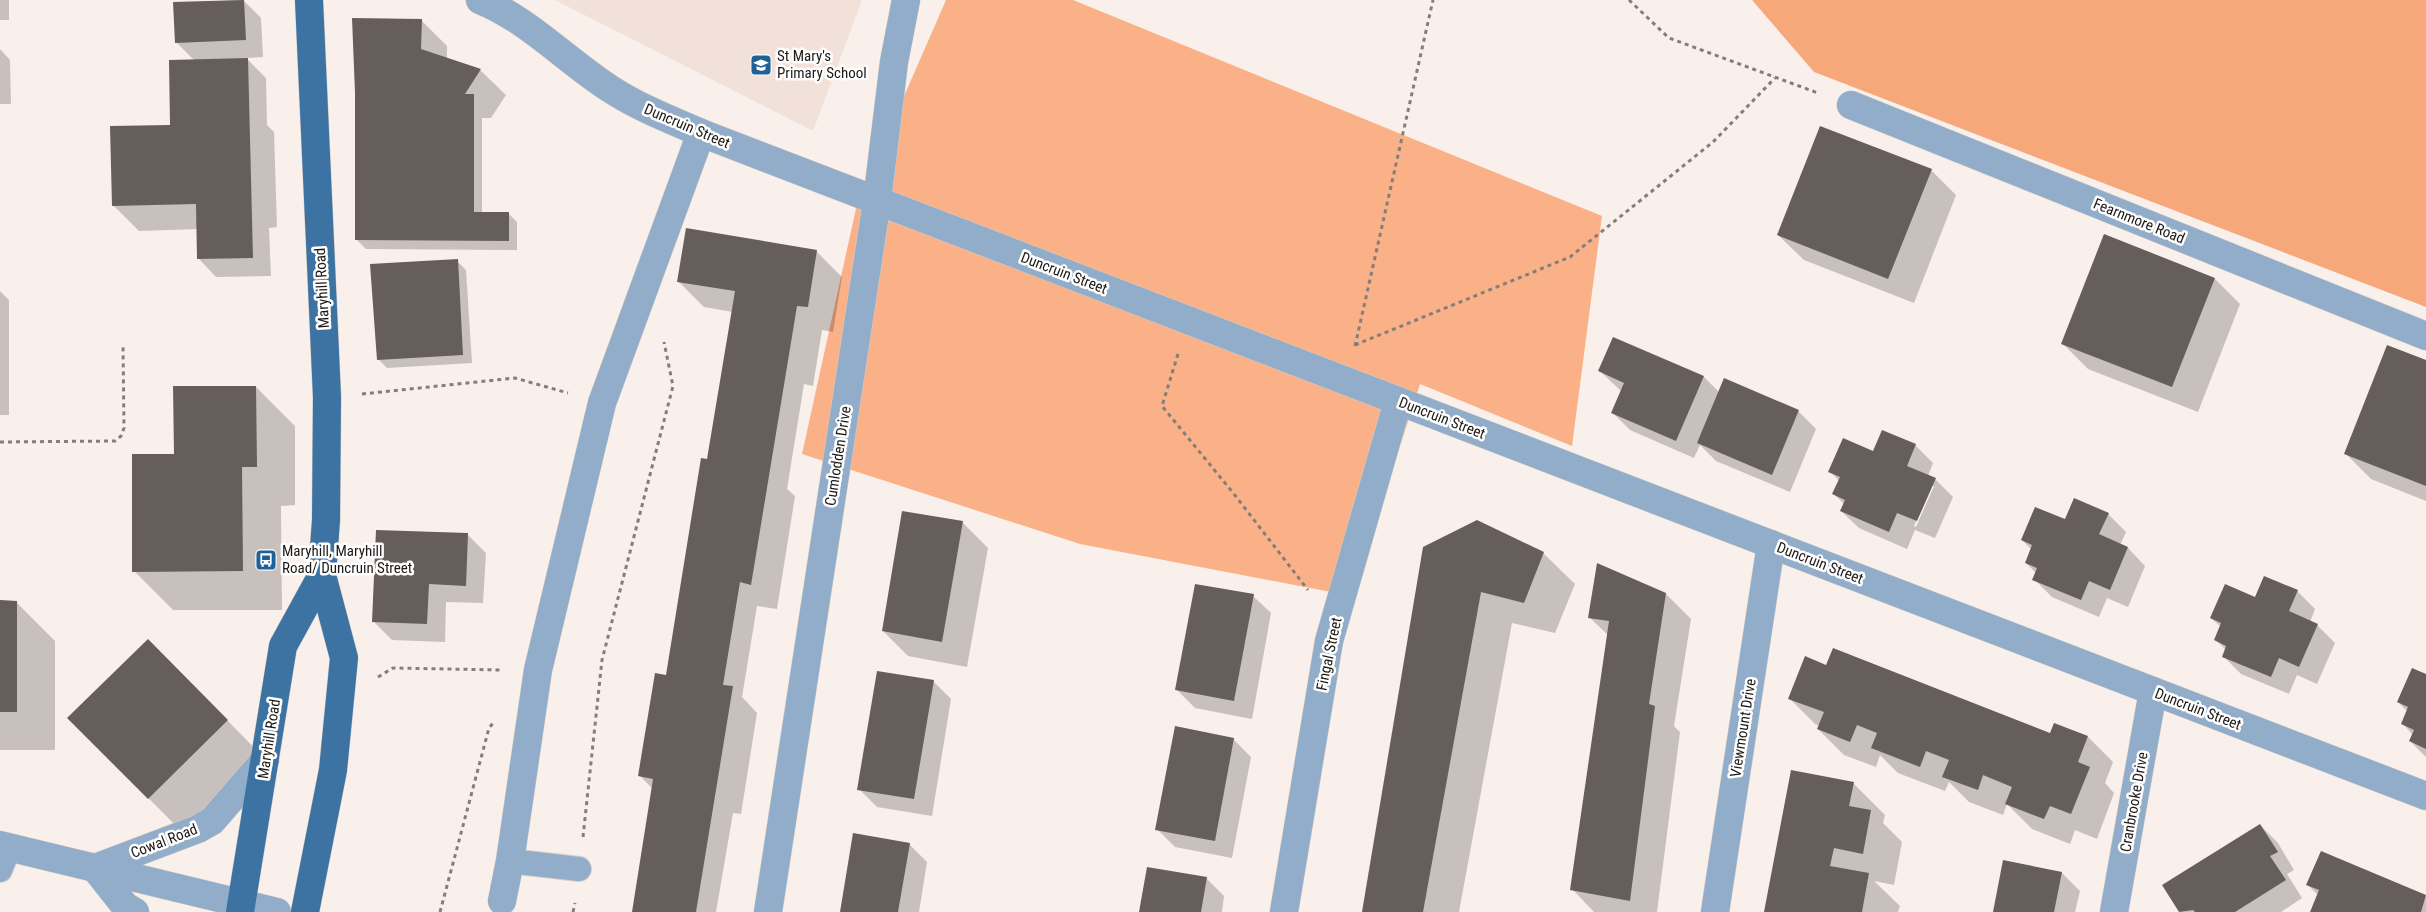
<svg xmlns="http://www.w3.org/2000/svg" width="2426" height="912" font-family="'Roboto Condensed',sans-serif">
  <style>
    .built { fill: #f2e1d8 }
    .green { fill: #fab187 }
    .forest { fill: #f7a87a }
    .shadow { fill: #0003; fill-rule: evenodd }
    .building { fill: #655e5a }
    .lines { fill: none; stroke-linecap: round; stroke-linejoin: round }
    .service-casing { stroke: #d6cec9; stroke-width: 26 }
    .minor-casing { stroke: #d6cec9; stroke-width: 29 }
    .tertiary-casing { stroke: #d6cec9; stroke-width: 29 }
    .primary-casing { stroke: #d6cec9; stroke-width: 29 }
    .path { stroke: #847e7b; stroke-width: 3; stroke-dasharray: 4 4; stroke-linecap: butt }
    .service { stroke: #91adc9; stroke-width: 24 }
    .minor { stroke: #91adc9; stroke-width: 28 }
    .tertiary { stroke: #91adc9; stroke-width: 28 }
    .primary { stroke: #3d73a3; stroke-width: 28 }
    .labels { text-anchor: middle; stroke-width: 5; stroke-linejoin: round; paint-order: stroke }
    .poi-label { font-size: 15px; fill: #1c1917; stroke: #fff; text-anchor: start }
    .street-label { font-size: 15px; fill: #1c1917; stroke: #fff }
  </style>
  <rect width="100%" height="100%" fill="#f9f0eb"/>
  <!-- built -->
  <polygon class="built" points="555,0 862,0 813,131"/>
  <!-- green -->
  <polygon class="green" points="946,0 1073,0 1602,216 1572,446 1420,384 1352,596 1080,544 802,454 857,204"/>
  <!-- forest -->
  <polygon class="forest" points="1752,0 2426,0 2426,307 1814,72"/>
  <!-- shadow -->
  <g class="shadow">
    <rect x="0" y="0" width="9" height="20"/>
    <polygon points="243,0 261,18 263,57 246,58 266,78 267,125 274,132 277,227 269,228 271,276 216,277 199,259 198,229 139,231 113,205 171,127 195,61 176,42 175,3"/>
    <polygon points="422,21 447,46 447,59 480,70 506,95 491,118 482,118 482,213 508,213 517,222 517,250 366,249 357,240"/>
    <polygon points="0,49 10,60 11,104 0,104"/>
    <polygon points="1931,170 1956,195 1914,303 1804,260 1778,235"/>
    <polygon points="2105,236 2215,279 2240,304 2198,412 2088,369 2062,343"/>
    <polygon points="816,251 842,277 833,332 822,330 813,386 804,384 787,489 795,496 777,609 757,606 742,697 757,713 741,814 733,813 716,912 633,912 653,789 640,776 667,676 708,461 733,312 704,307 679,282"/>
    <polygon points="457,261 466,270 472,363 387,368 378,359"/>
    <polygon points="0,291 9,300 9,415 0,415"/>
    <polygon points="2426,361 2426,501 2371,479 2346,454"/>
    <polygon points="1600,371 1704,377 1719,392 1798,411 1816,429 1790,492 1716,461 1700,445 1694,458 1630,430 1612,412 1621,391"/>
    <polygon points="256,387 295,426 295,505 281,506 282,610 173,610 134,571 175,455"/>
    <path d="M 1915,445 L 1933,463 L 1928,476 L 1935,479 L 1953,497 L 1935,538 L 1915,530 L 1907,549 L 1859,528 L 1841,511 L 1844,504 L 1834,494 L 1839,481 L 1830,471 L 1874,452 ZM 1931,486 L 1934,486 L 1916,527 L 1914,526 Z"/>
    <polygon points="2108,514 2126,532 2120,545 2128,548 2145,566 2128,607 2107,598 2099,617 2052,597 2034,579 2036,573 2026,563 2032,550 2022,540 2066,521"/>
    <polygon points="962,522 988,548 967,667 908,656 883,631"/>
    <polygon points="468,535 486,553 483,603 446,602 445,642 392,640 374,622"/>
    <polygon points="1424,548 1543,553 1575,584 1555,633 1512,623 1459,912 1363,912"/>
    <polygon points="2264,577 2297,591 2315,609 2310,622 2317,625 2335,643 2317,684 2297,675 2289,694 2241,674 2223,656 2226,650 2216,640 2221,627 2211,618 2255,599"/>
    <polygon points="1666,594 1691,619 1674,726 1680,732 1657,912 1594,912 1572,889 1609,636 1590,618"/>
    <polygon points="1253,596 1271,613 1252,719 1195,708 1177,690"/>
    <polygon points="0,602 16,602 55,641 55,750 0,750"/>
    <polygon points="1827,667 2050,735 2088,737 2113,762 2105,783 2114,793 2097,839 2075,830 2070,844 2032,829 2007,804 2003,815 1969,802 1949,782 1945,791 1898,773 1880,755 1876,767 1844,755 1818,729 1820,726 1815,724 1789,698"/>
    <polygon points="2426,676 2426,757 2410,741 2413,735 2403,724 2408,712 2398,702"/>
    <polygon points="187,679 266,760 187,837 69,718"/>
    <polygon points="933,681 951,699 932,816 877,807 859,789"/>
    <polygon points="1233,739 1251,757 1232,858 1175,847 1157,829"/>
    <polygon points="1853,783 1885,815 1883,823 1902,842 1894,885 1874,881 1900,906 1898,912 1765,912"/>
    <polygon points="2260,825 2278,843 2294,870 2287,874 2302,898 2281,912 2181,912 2164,886"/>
    <polygon points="909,844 927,862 919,912 842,912"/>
    <polygon points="2322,852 2426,897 2426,912 2311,912 2318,895 2308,885"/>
    <polygon points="2062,873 2080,891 2075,912 1994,912"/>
    <polygon points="1206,878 1224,896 1222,912 1141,912"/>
  </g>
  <!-- building -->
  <g class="building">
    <polygon points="244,0 246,40 175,43 173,2"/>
    <polygon points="352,18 422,19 421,49 481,69 465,94 474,94 474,212 509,212 509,241 355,240 355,93"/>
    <polygon points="248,58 253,258 197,259 196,204 112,206 110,126 170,125 169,60"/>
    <polygon points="1820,126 1932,169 1888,279 1777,235"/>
    <polygon points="686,228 817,250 808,307 797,306 751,585 740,582 723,685 733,686 696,912 632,912 653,779 638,776 655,673 666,675 701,458 707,459 735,291 677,282"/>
    <polygon points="2104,234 2215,278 2172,387 2061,344"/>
    <polygon points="458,259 463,355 377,360 370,264"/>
    <polygon points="1613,337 1704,376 1676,441 1611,413 1624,383 1598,371"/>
    <polygon points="2387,345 2426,360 2426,486 2344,454"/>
    <polygon points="1724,378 1799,410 1772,475 1697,443"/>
    <polygon points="173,386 256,386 257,467 242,467 243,571 132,572 132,454 174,454"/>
    <polygon points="1882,430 1916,444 1907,466 1936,478 1917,521 1897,513 1889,532 1840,511 1845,500 1832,494 1840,477 1828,472 1843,438 1873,451"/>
    <polygon points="2074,498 2109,513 2099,534 2128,547 2110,590 2089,581 2081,600 2032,580 2037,568 2025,563 2032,545 2021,540 2035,507 2065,519"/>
    <polygon points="902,511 963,521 942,642 882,631"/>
    <polygon points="1477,520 1544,552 1524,603 1481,592 1423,912 1362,912 1423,547"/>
    <polygon points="376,530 468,533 466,586 429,584 427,624 372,622"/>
    <polygon points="1597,563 1666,593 1649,704 1655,706 1630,901 1570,890 1609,621 1588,618"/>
    <polygon points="2264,576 2298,590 2289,611 2318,624 2299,667 2279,658 2271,677 2222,657 2226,646 2214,640 2221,623 2210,618 2225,584 2255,597"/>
    <polygon points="1195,584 1254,594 1234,701 1175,690"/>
    <polygon points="0,600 17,601 17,712 0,712"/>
    <polygon points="148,639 228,720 148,799 67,718"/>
    <polygon points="1833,648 2050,733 2054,723 2088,736 2078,762 2090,767 2071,814 2050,806 2044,819 2005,804 2012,787 1983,775 1978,790 1942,777 1949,760 1926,751 1920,767 1871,748 1877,733 1857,725 1850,742 1817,729 1824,712 1788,699 1805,656 1826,665"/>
    <polygon points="2412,668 2426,674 2426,749 2409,741 2414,730 2401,724 2408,707 2397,702"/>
    <polygon points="877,671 934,680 914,799 857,790"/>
    <polygon points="1175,726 1234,738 1215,841 1155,830"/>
    <polygon points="1791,770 1854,782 1849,806 1871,810 1863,854 1834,848 1830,866 1869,873 1862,912 1764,912"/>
    <polygon points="2260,824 2278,852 2270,856 2286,880 2235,912 2195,912 2193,910 2179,912 2162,885"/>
    <polygon points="853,833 910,843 898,912 840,912"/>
    <polygon points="2321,851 2426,895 2421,912 2310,912 2319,890 2306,885"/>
    <polygon points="2003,860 2062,872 2054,912 1993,912"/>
    <polygon points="1147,867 1207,877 1201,912 1139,912"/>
  </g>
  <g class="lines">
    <!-- service casing -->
    <g class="service-casing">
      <g id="service">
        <polyline points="510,861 579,869"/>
        <polyline points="0,870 9,848"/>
      </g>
    </g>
    <!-- minor casing -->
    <g class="minor-casing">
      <g id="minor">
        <path d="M 480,0 C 531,21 566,61 612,90 C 640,108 671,120 701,133 L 2426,796"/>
        <polyline points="1851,105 2426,336"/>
        <polyline points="502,901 510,861 538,670 602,403 701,133"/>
        <polyline points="768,912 877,201 894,62 906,0"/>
        <polyline points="1284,912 1329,641 1398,401"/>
        <polyline points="1715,912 1771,544"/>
        <polyline points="2114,912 2153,691"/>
      </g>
    </g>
    <!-- tertiary casing -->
    <g class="tertiary-casing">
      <g id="tertiary">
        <polyline points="0,845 277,912"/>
        <polyline points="95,868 198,829 212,821 265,760"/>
        <polyline points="95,868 125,906 135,912"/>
      </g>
    </g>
    <!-- primary casing -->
    <g class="primary-casing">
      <g id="primary">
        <polyline points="240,912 283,646 322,575"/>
        <polyline points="305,912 333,770 344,658 322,575 326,520 327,397 309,0"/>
      </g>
    </g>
    <!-- path -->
    <g class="path">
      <polyline points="1629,0 1669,38 1818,93"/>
      <polyline points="1355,345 1570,257 1713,142 1775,78"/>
      <polyline points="1355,346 1433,0"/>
      <polyline points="1178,354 1162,406 1234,494 1308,590"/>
      <polyline points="362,394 515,378 568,393"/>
      <polyline points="0,442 115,441 121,436 124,428 123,345"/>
      <polyline points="378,677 393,668 502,670"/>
      <polyline points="583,837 602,660 673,386 664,342"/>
      <polyline points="440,912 489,728 494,722"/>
      <polyline points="573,912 575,903"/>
    </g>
    <!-- service -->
    <use href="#service" class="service"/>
    <!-- minor -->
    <use href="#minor" class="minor"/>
    <!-- tertiary -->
    <use href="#tertiary" class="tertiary"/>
    <!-- primary -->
    <use href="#primary" class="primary"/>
  </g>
  <!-- icons -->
  <defs>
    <g id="school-square" transform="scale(1.125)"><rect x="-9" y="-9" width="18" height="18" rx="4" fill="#1f6196" stroke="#fff"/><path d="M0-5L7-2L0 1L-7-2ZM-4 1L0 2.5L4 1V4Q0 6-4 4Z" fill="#fff"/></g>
    <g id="bus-square" transform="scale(1.125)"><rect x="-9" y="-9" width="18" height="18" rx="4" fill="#1f6196" stroke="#fff"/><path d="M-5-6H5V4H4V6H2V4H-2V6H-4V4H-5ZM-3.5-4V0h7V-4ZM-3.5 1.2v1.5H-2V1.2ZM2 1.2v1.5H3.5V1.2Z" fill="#fff"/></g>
  </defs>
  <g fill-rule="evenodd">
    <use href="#school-square" x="761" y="65"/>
    <use href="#bus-square" x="266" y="560"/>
  </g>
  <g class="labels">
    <!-- poi labels -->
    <g class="poi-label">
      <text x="777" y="61">St Mary's<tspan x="777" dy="17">Primary School</tspan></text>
      <text x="282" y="556">Maryhill, Maryhill<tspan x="282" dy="17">Road/ Duncruin Street</tspan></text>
    </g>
    <!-- street labels -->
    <g class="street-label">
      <text transform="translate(687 126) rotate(23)" y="5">Duncruin Street</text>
      <text transform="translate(2139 221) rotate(22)" y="5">Fearnmore Road</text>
      <text transform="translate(1064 273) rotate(21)" y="5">Duncruin Street</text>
      <text transform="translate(322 288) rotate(-93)" y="5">Maryhill Road</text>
      <text transform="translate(1442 418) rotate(21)" y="5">Duncruin Street</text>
      <text transform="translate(838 456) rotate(-81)" y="5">Cumlodden Drive</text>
      <text transform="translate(1820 563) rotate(21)" y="5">Duncruin Street</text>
      <text transform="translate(1329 654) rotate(-78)" y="5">Fingal Street</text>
      <text transform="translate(2198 709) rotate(21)" y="5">Duncruin Street</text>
      <text transform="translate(1743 728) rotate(-81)" y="5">Viewmount Drive</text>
      <text transform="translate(269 739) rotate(-81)" y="5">Maryhill Road</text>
      <text transform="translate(2134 802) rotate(-80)" y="5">Cranbrooke Drive</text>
      <text transform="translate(164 841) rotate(-21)" y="5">Cowal Road</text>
    </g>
  </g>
</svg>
